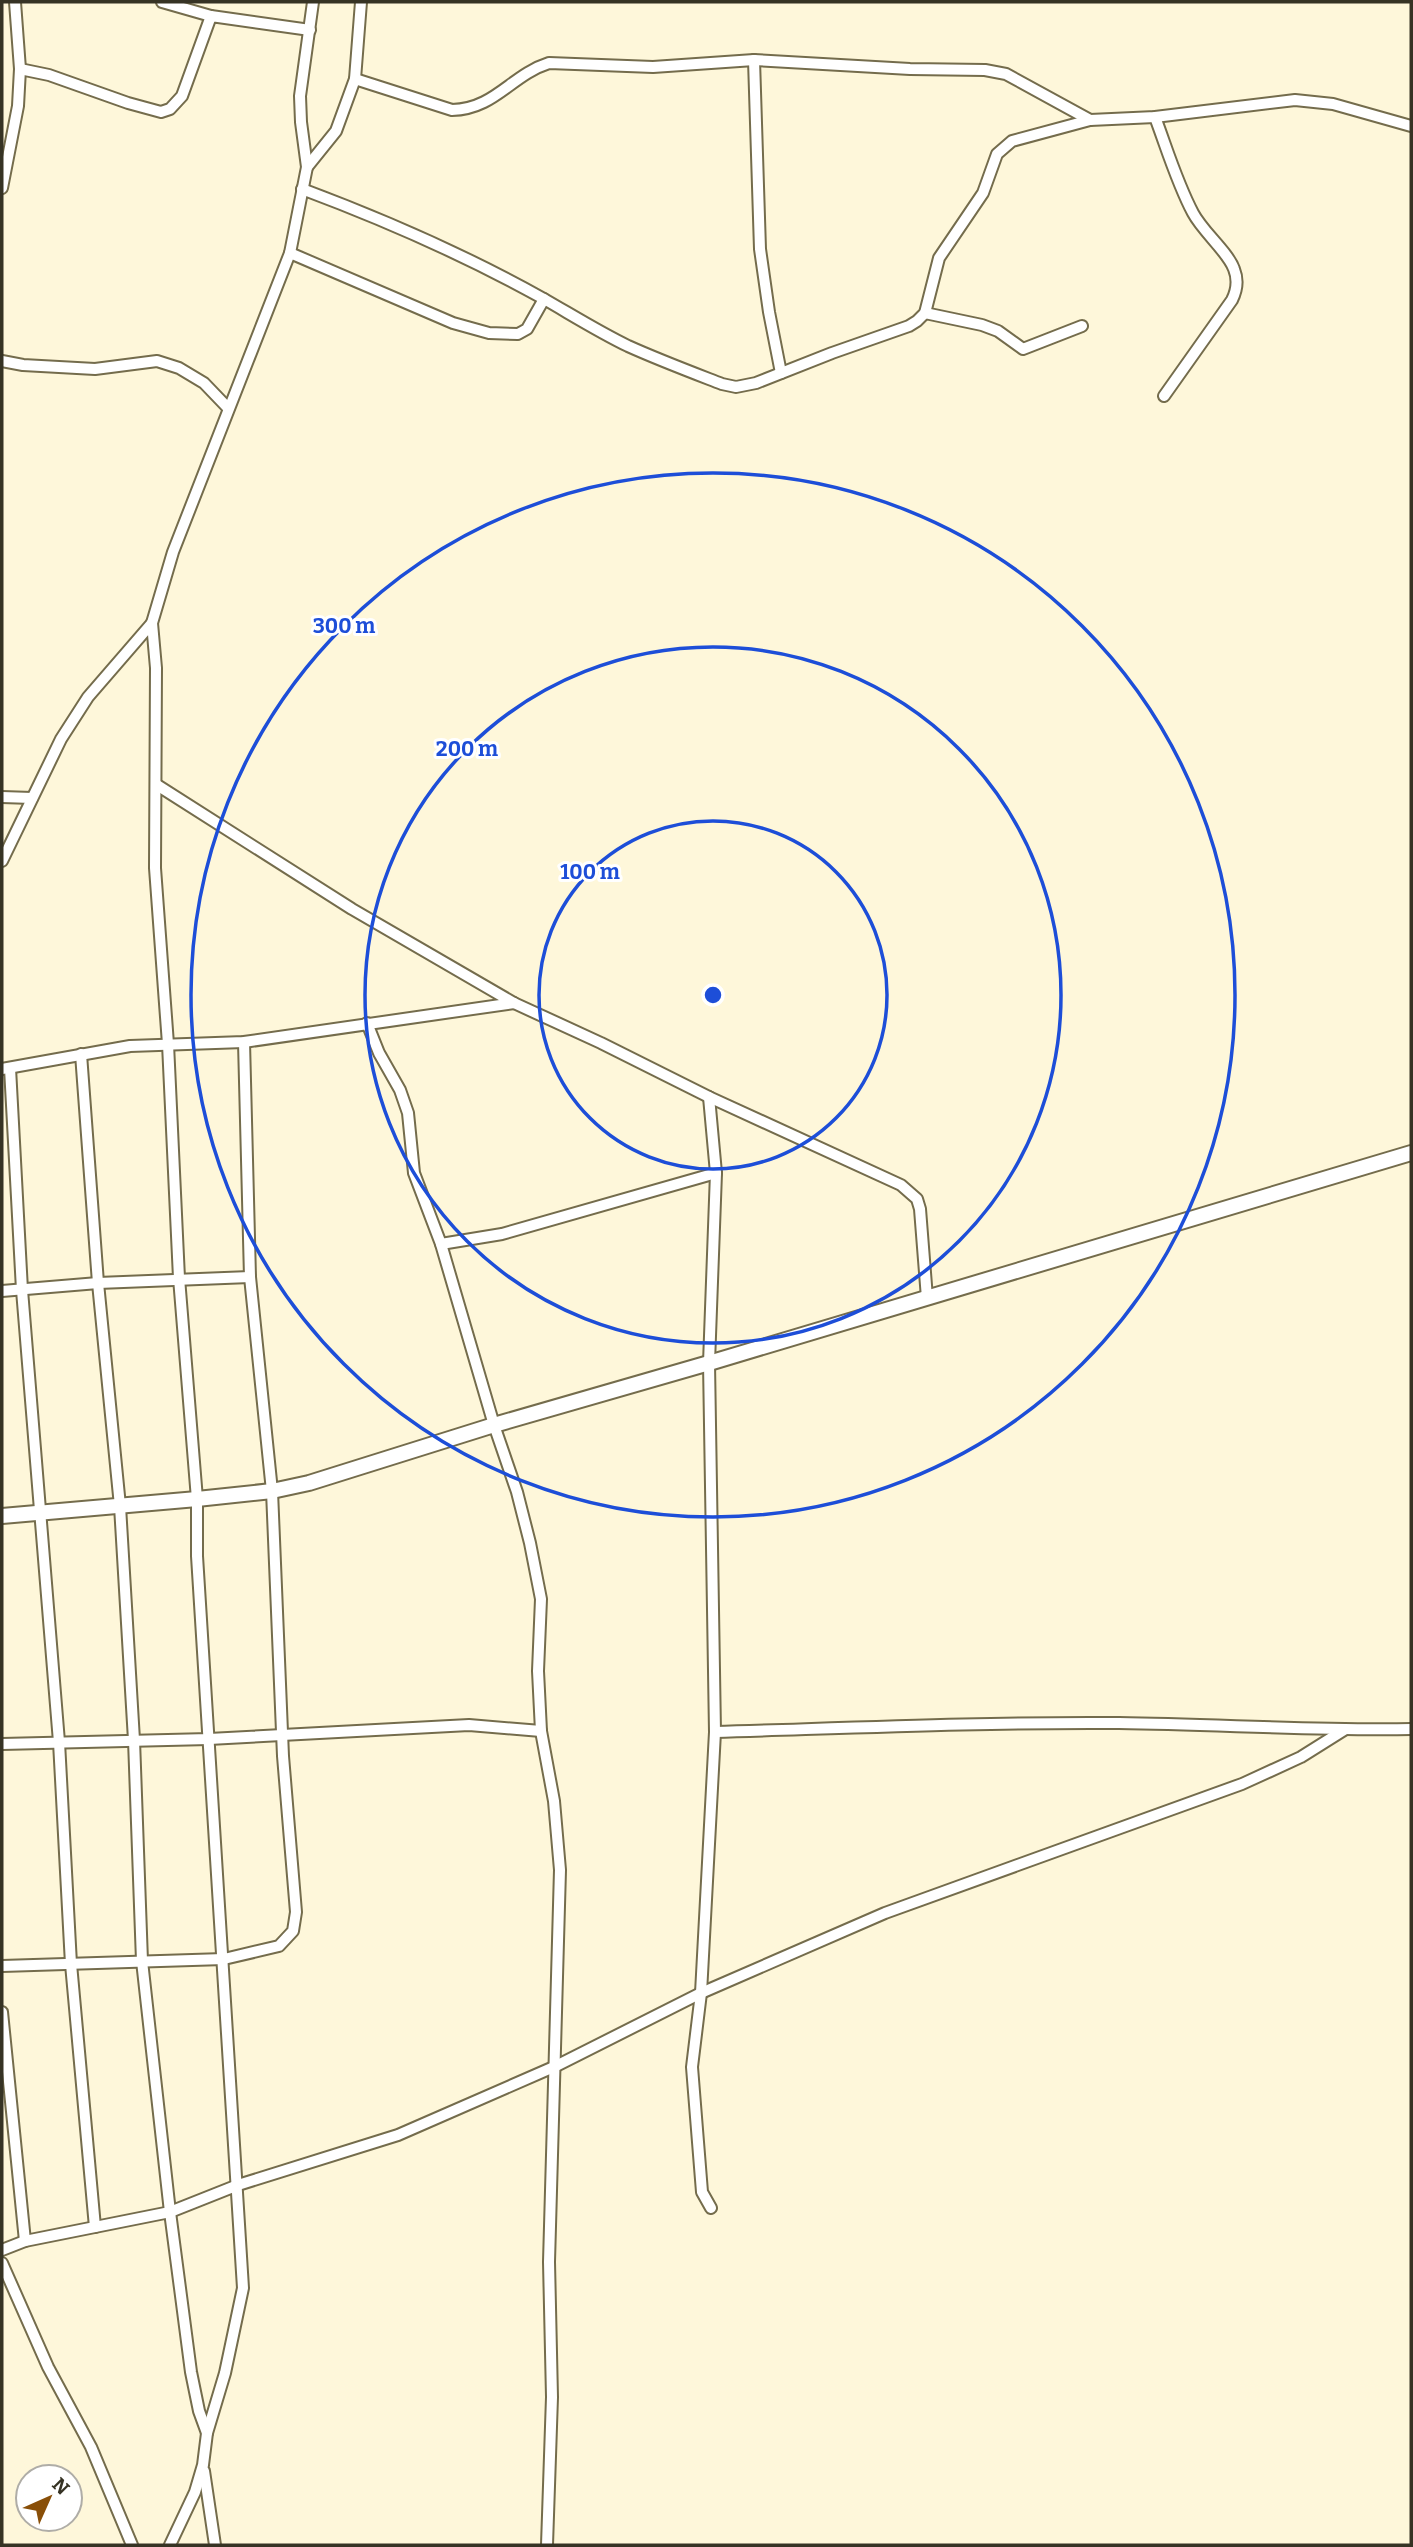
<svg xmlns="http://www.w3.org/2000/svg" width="1413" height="2547" font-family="Bitter,serif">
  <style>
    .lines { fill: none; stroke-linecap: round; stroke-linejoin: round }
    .street-casing { stroke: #746c4c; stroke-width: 14 }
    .secondary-casing { stroke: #746c4c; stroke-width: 18 }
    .street { stroke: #fff; stroke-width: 10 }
    .secondary { stroke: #fff; stroke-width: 14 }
    .ring { fill: none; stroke: #1d4ed8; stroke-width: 3.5 }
    .centre { fill: #1d4ed8; stroke: #fff; stroke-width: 3.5 }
    .ring-label { font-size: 21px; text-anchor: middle; font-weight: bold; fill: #1d4ed8; stroke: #fff; stroke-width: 6; stroke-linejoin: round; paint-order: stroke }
  </style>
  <rect width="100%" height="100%" fill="#fef7da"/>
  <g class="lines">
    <!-- street casing -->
    <g class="street-casing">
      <g id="street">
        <polyline points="162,2 211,16"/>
        <polyline points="754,60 760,249 769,312 781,373"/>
        <polyline points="20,69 49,75 128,103 161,112 170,109 182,96 211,16 310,30"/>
        <path d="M 355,79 L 452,110 C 495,109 511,75 549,63 L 653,67 L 754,60 L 910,69 L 985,70 L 1006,74 L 1090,120"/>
        <path d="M 1155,117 C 1167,149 1177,183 1193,213 C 1203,232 1228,252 1234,269 C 1238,279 1237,290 1232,300 L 1164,396"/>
        <polyline points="307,167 336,131 355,79 361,2"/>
        <polyline points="2,188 18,106 20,69 15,2"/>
        <path d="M 302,189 C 385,220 467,256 544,299 C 572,315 599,332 628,346 C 659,360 691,372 722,384 L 736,387 L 756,383 L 832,353 L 909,326 L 917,321 L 925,313 L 939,258 L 983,193 L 997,154 L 1012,141 L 1090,120 L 1155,117 L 1295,100 L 1333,104 L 1411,126"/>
        <polyline points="290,253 453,323 489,333 518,334 527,329 544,299"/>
        <polyline points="925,313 982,325 998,331 1023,349 1082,326"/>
        <polyline points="2,361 23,365 95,369 157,361 179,368 204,383 228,408"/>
        <polyline points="157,785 352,909 514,1003 601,1043 709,1097 901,1185 917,1199 920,1209 927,1298"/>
        <polyline points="2,797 32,798"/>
        <polyline points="2,861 61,739 88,697 152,623"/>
        <polyline points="367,1023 379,1053 400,1090 408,1113 414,1173 441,1244 494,1425 517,1492 530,1543 541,1599 538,1671 541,1731 554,1801 560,1870 549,2262 552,2397 547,2545"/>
        <polyline points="81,1054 98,1283 120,1506 134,1740 142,1961 170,2212 191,2372 199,2411 207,2433"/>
        <polyline points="10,1068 22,1290 59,1742 71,1964 95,2227"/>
        <polyline points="2,1069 130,1046 244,1042 514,1003"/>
        <polyline points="709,1097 716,1173 709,1363 715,1732 701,1993 692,2067 702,2192 711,2208"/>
        <polyline points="441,1244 502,1234 716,1173"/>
        <polyline points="2,1291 98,1283 250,1277"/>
        <path d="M 715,1732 C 850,1728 985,1722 1119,1723 C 1217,1724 1314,1731 1411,1729"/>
        <polyline points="2,1744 209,1739 469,1725 541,1731"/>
        <polyline points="2,1966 224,1959 279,1946 293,1931 296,1912 283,1756 272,1491 250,1277 244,1042"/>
        <polyline points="2,2012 25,2241"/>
        <polyline points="2,2250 25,2241 170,2212 238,2185 398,2135 556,2066 701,1993 885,1913 1242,1784 1301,1757 1344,1730"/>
        <polyline points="2,2263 48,2367 91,2447 132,2545"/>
        <polyline points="204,2471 215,2545"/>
        <polyline points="170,2545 195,2492 203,2465 207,2433 225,2373 243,2288 197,1556 197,1499 179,1278 168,1044 155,868 156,668 152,623 173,552 290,253 307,167 301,122 300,96 313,2"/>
      </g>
    </g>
    <!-- secondary casing -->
    <g class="secondary-casing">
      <polyline id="secondary" points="2,1516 197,1499 272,1491 309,1483 494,1425 709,1363 1411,1153"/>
    </g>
    <!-- street -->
    <use href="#street" class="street"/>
    <!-- secondary -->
    <use href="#secondary" class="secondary"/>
  </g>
  <!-- distance rings -->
  <g class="ring">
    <circle cx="713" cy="995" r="174"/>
    <circle cx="713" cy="995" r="348"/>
    <circle cx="713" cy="995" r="522"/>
  </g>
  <circle cx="713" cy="995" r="10" class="centre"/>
  <g class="ring-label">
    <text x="344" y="633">300 m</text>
    <text x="467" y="756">200 m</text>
    <text x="590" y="879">100 m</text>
  </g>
  <!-- border -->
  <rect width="1413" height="2547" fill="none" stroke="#363324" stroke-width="7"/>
  <!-- north arrow -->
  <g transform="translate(49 2498) rotate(45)"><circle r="33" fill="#ffffff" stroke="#afada7" stroke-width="2"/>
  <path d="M0-5L12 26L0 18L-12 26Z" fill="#894f08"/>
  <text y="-10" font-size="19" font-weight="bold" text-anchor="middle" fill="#363324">N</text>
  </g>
</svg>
